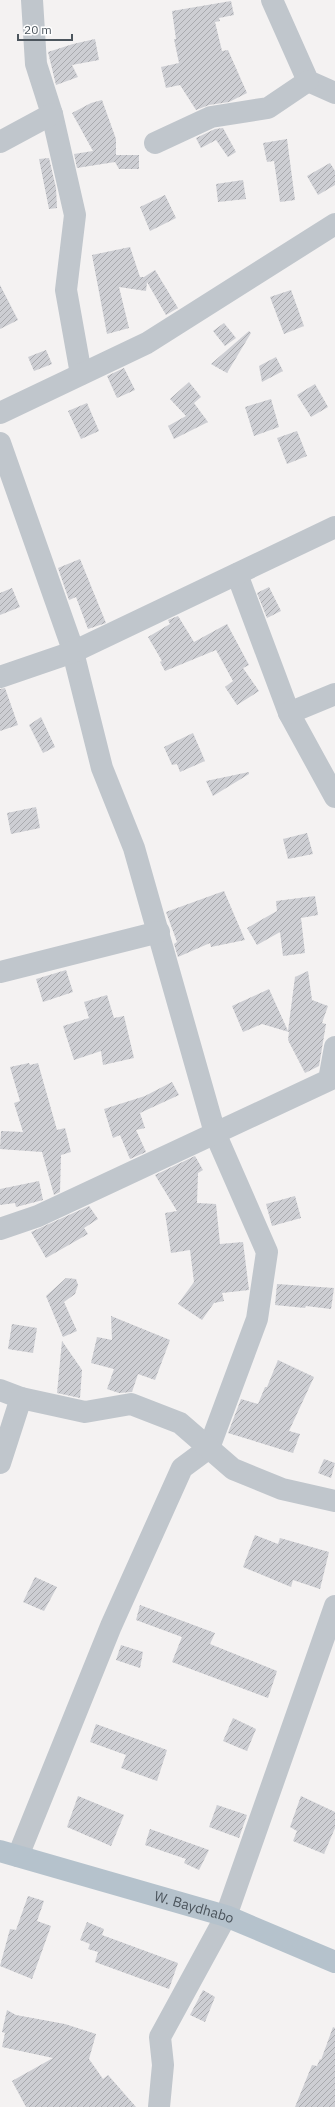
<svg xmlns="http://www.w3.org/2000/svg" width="335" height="2107" font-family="'IBM Plex Sans',sans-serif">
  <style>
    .building { fill: url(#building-hatch) }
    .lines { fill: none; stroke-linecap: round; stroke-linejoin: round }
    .minor { stroke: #c0c6cc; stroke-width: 22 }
    .major { stroke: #b5c2cc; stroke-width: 22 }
    .labels { text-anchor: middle; stroke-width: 3.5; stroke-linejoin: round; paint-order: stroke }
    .street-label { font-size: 14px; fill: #4c555d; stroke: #fff }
  </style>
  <defs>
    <pattern id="building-hatch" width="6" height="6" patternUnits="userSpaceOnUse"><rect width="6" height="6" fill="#cdced3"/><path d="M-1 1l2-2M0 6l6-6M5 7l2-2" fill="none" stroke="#a9aaae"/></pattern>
  </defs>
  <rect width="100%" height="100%" fill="#f4f2f2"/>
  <!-- building -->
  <g class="building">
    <polygon points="231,1 234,15 219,18 220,21 215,22 222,51 228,50 247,93 229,102 209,105 196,110 180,85 166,88 161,67 179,63 174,39 176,39 172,11"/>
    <polygon points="95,39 99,60 72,65 78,77 56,85 48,52 73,44"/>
    <polygon points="102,100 116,139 116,155 139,155 139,169 119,169 115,162 77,168 74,154 93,151 72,113 91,103"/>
    <polygon points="223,128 236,152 228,157 216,140 201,148 196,138 215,129"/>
    <polygon points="287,139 295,200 280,202 274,161 267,162 263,143"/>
    <polygon points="49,158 56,188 57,208 49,209 39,159"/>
    <polygon points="330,163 335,171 335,185 318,195 307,176"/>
    <polygon points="243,180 246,199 218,202 216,184"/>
    <polygon points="165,195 176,218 150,231 140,207"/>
    <polygon points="130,247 140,277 144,277 155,270 178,308 166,315 147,282 146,291 119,287 129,328 107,334 92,255"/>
    <polygon points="0,285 18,320 0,329"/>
    <polygon points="291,290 304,326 284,334 270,297"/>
    <polygon points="224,323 236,338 225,346 213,331"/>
    <polygon points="249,331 251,333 227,373 211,364"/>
    <polygon points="46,350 52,364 34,371 28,357"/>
    <polygon points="276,357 283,371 262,382 259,366"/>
    <polygon points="124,368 135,390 117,398 107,376"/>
    <polygon points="189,382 201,397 194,403 208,422 174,439 168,426 186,416 170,399"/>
    <polygon points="315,384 328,407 311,417 297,395"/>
    <polygon points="271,399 279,427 254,436 245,407"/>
    <polygon points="87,403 99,431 81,439 68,411"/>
    <polygon points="297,431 307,456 287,464 277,438"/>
    <polygon points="80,559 106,623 88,629 76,597 69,600 58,568"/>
    <polygon points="269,587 281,611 267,618 257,593"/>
    <polygon points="12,588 20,607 0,615 0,593"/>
    <polygon points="178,616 194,642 227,624 249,665 243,668 259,691 237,705 225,687 233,681 216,650 165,671 160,662 162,661 148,637 170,624 168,620"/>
    <polygon points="5,688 18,725 0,731 0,689"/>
    <polygon points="41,717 55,747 43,753 29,725"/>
    <polygon points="193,733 205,761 180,772 177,764 172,765 164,747"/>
    <polygon points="249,772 249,774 213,796 206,781"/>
    <polygon points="36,807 40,828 11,834 7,813"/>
    <polygon points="307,833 313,854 288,859 283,839"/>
    <polygon points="224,891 245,940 211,947 210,943 178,957 174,944 177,942 166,912"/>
    <polygon points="315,896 318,915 301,918 305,953 283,956 280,932 257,945 247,928 277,911 276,901"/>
    <polygon points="66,970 73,992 43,1002 36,979"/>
    <polygon points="308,971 312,1000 328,1006 322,1023 326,1024 319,1066 305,1073 288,1040 289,1032 262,1024 243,1032 232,1006 269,989 288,1031 295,977"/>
    <polygon points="107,995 114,1018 124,1016 134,1058 103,1065 101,1051 74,1060 63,1026 89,1018 84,1002"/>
    <polygon points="29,1063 30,1065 38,1063 57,1130 65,1128 71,1152 61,1155 60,1192 54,1195 42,1152 0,1149 1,1131 23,1132 14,1103 20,1101 10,1067"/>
    <polygon points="172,1082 179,1095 140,1113 145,1128 136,1130 146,1152 130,1159 120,1135 113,1138 104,1109 145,1096"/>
    <polygon points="195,1156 203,1170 198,1173 197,1203 216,1204 220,1244 243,1242 249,1290 222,1293 224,1301 214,1303 202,1320 178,1304 194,1282 190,1250 171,1253 165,1213 177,1211 155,1175"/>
    <polygon points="39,1181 43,1200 16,1207 15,1203 0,1205 0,1189"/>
    <polygon points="295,1196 301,1218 272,1226 266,1204"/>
    <polygon points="89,1206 98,1219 84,1228 88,1234 46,1258 31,1232"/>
    <polygon points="66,1278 76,1279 78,1285 75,1294 64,1302 77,1331 63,1337 46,1296"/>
    <polygon points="277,1284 334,1288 331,1309 306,1306 305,1308 275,1305"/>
    <polygon points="111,1316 170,1340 155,1380 138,1374 132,1392 119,1393 107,1389 114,1369 91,1363 97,1337 112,1340"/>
    <polygon points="12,1324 37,1328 33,1353 8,1349"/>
    <polygon points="62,1341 82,1370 80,1398 57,1393"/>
    <polygon points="278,1360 314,1377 289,1431 300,1434 293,1453 228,1433 241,1399 258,1404 265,1387 267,1387"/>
    <polygon points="324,1459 335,1463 331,1478 318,1473"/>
    <polygon points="255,1535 278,1544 280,1538 329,1552 320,1589 293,1580 291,1587 243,1567"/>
    <polygon points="35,1577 57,1587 44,1611 23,1602"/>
    <polygon points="140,1605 215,1633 210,1644 277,1671 268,1698 172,1662 182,1637 136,1620"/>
    <polygon points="121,1645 143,1652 140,1668 116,1660"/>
    <polygon points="233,1718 256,1729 247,1751 223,1741"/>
    <polygon points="96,1724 167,1750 157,1781 121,1768 126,1755 90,1742"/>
    <polygon points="78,1796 124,1815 111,1846 67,1827"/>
    <polygon points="301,1796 335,1812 335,1828 324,1854 293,1841 297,1831 290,1827"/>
    <polygon points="217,1805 247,1815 239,1838 209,1827"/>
    <polygon points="150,1829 209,1850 199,1870 184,1863 186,1859 145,1845"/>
    <polygon points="28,1896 44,1901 37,1921 51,1926 32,1979 0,1966 10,1929 16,1930"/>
    <polygon points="87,1922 104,1929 102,1935 178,1963 169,1989 95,1962 98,1952 88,1949 90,1944 80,1940"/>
    <polygon points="203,1990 215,1997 205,2022 190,2015"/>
    <polygon points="7,2010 16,2015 65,2024 96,2034 89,2059 103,2079 108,2075 136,2107 26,2107 12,2081 53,2058 2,2047 5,2033 2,2032"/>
    <polygon points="333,2027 335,2028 335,2107 295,2107 312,2065 317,2066 320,2059 321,2060"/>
  </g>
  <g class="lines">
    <!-- minor -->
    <g class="minor">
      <polyline points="32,0 36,64 52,114 75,215 66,290 81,374"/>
      <polyline points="272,0 308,81 335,93"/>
      <polyline points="0,142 52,114"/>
      <polyline points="155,143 211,117 268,108 308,81"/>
      <polyline points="0,413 147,343 335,224"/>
      <polyline points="0,443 71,644 102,768 134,848 215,1133 267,1252 257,1319 209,1448 182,1468 111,1626 18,1856"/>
      <polyline points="237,574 289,713 335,797"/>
      <polyline points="0,677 73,652 335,527"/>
      <polyline points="289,713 335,694"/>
      <polyline points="0,972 159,932"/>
      <polyline points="0,1229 38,1216 329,1080 335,1047"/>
      <polyline points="0,1390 21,1398 85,1412 131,1404 180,1423 233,1469 282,1489 335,1501"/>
      <polyline points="0,1463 21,1398"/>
      <polyline points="159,2107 163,2065 160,2037 226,1916 335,1606"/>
    </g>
    <!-- major -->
    <path class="major" id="s1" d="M 0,1851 L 226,1916 L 335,1962"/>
  </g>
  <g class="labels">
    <!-- street labels -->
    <g class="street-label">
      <text dy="5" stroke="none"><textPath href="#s1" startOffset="202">W. Baydhabo</textPath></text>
    </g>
  </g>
  <!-- scale -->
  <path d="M18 34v6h54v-6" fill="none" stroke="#4c555d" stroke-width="2"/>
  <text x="24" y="34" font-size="12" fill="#4c555d" stroke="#ffffff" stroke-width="3" paint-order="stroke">20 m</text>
</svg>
